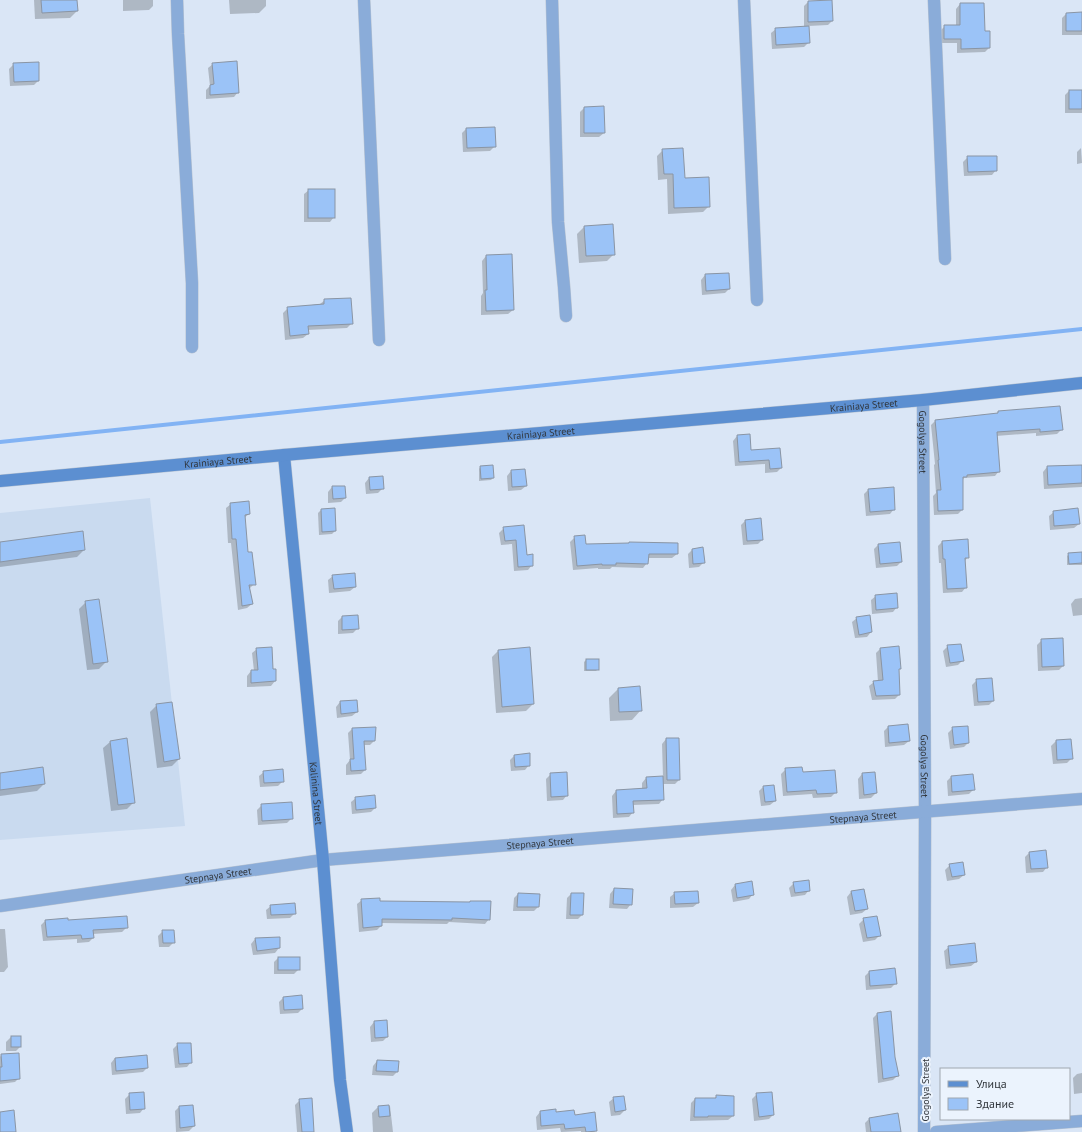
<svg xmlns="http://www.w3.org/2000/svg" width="1082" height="1132" font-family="'PT Sans',sans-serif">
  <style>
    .built { fill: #c9daef }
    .shadow { fill: #0003 }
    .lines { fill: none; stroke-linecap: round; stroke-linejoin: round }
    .stream { stroke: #82b3f4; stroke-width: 4 }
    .building { fill: #9bc3f7; stroke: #8a95a4 }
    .street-casing { stroke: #b8c3d1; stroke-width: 13 }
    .secondary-casing { stroke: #b8c3d1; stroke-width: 13 }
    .street { stroke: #8aacd9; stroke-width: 12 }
    .secondary { stroke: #5c8fd1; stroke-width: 12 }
    .labels { text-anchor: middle; stroke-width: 4; stroke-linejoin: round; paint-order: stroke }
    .street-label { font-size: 10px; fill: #30353b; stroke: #ebf3fd }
  </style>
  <rect width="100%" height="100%" fill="#dae6f6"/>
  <!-- built -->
  <polygon class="built" points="150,498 185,826 0,840 0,513"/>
  <!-- shadow -->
  <g class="shadow">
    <polygon points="34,0 76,0 77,11 70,18 35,19"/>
    <polygon points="123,0 153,0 153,6 149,10 123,11"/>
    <polygon points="229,0 266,0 266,6 259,13 230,14"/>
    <polygon points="808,2 832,21 828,25 808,26 809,42 804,47 772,49 771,33 776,29 804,27 804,6"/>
    <polygon points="960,4 984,32 989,48 985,52 957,53 957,43 940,43 940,31 945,26 956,26 956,9"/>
    <polygon points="1082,13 1082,35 1062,35 1062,18 1066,14"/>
    <polygon points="14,64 38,81 34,85 10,86 9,69"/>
    <polygon points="213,64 238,92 234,97 206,99 206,90 210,86 208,68"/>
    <polygon points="1069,91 1082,91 1082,113 1065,113 1065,95"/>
    <polygon points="584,108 604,133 599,137 580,137 580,112"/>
    <polygon points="466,129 495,146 490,151 463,152 462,133"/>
    <polygon points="1081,148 1082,163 1077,164 1077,152"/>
    <polygon points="663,150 684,179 709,206 703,212 668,214 667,179 658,180 657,156"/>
    <polygon points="968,157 996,170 992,175 964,176 963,162"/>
    <polygon points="309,190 334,217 330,222 304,222 304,194"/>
    <polygon points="584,227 614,254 607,261 579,263 577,234"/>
    <polygon points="486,256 513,310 508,314 481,315 481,296 483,293 482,261"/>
    <polygon points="728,274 729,289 725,293 702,295 701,280 705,275"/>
    <polygon points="325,300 351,324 347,328 307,330 308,334 303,338 285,340 283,313 288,308 320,304"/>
    <polygon points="998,412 1062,429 1057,434 1036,436 1036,433 996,436 999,471 995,476 964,478 962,481 962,510 958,514 934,515 933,496 936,493 934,465 935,464 931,425 936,420 996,414"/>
    <polygon points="737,436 750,451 780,449 781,468 777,472 765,473 765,464 735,466 733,441"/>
    <polygon points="1082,466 1082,487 1044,489 1043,472 1047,467"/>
    <polygon points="480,467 493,478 491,480 479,481 479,469"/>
    <polygon points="511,471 526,486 521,490 508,491 507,476"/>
    <polygon points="369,478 383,488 378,493 366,494 365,483"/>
    <polygon points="332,487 344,487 345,498 341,502 328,503 328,492"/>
    <polygon points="868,490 894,509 890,514 866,516 864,494"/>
    <polygon points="231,504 249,514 244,518 247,553 254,584 249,589 252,604 247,608 238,610 231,543 228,543 226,508"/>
    <polygon points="321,510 335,531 332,534 319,535 318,513"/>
    <polygon points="1054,512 1079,524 1074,528 1050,530 1049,516"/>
    <polygon points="745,521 762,540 758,544 743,545 741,525"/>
    <polygon points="523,526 527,556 532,565 528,570 514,571 512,544 501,545 499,533 504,528"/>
    <polygon points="575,537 585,545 677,554 672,558 648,558 647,563 643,568 612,567 610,569 598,569 598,568 573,570 570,542"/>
    <polygon points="942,542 968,557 964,562 966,587 962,592 943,593 941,563 939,563 938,546"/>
    <polygon points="0,543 84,550 77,557 0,567"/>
    <polygon points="878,545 901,562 897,566 876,568 874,549"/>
    <polygon points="692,550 704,562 699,567 689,568 688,554"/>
    <polygon points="1082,553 1082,565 1067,565 1067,556 1069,554"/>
    <polygon points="333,576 355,587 350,591 329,593 328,580"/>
    <polygon points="876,596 897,607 893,612 872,614 871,600"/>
    <polygon points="1082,598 1082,615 1073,616 1071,604 1075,599"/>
    <polygon points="86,602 106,662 99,669 87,670 79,609"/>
    <polygon points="342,617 358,628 353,633 338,634 338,621"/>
    <polygon points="857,618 871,632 867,637 855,638 852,622"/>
    <polygon points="1042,640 1063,666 1059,670 1038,671 1037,645"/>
    <polygon points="948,646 962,661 958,665 946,667 943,651"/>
    <polygon points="529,648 533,704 526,711 496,713 492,657 499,650"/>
    <polygon points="257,649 272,670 275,670 275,681 271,686 247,687 247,676 251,671 254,671 252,653"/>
    <polygon points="880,649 900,668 898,670 899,695 895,699 872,700 869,686 874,682 878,682 876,653"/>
    <polygon points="586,660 598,669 596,671 584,671 584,662"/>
    <polygon points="977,680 993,701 989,705 974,706 972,685"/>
    <polygon points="618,689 641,710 632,720 610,721 609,698"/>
    <polygon points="340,702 357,712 352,716 337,718 336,707"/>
    <polygon points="157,705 179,759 172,766 157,768 150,712"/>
    <polygon points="907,725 909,741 904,745 885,747 884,731 888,727"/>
    <polygon points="953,728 968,743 964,747 950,749 948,733"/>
    <polygon points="352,729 374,741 370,745 364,745 365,770 361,774 346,775 346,765 350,760 348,733"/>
    <polygon points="666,739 679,780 675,784 662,784 663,799 659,804 633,805 633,812 629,817 613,818 612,796 616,791 642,789 642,783 646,778 663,777 662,744"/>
    <polygon points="1070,740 1072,758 1067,763 1053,764 1051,746 1056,741"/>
    <polygon points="110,742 134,802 127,809 111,811 103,748"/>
    <polygon points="514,756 529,765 525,770 511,771 510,760"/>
    <polygon points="786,769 802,773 836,792 831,797 813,798 812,794 783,796 781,774"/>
    <polygon points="264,772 283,781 278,786 260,787 259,776"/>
    <polygon points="874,773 876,793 871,798 859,799 858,779 862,774"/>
    <polygon points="0,774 44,784 37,791 0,796"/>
    <polygon points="551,774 567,795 563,800 547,801 546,779"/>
    <polygon points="972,775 974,789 969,794 948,796 947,781 951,777"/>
    <polygon points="763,787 775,801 770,805 761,806 759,791"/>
    <polygon points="356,798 375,808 371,812 352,814 351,802"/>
    <polygon points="262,805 292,818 287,823 258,825 257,810"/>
    <polygon points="1029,853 1047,867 1043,872 1026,873 1025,857"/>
    <polygon points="950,865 964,875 959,879 947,881 945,870"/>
    <polygon points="794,883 809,890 805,895 791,897 789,888"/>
    <polygon points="735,885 753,894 749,899 733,902 731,890"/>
    <polygon points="614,889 631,904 627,909 609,908 610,894"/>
    <polygon points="863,890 867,909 862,913 850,915 847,897 851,892"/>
    <polygon points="675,893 698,903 693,907 670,908 670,897"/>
    <polygon points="518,894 538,907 534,911 513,911 514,898"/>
    <polygon points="571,894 582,915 578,919 566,919 567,898"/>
    <polygon points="362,900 379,902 489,919 485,924 449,922 447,924 381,923 381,926 377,930 359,932 357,904"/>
    <polygon points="271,906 295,913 290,918 267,919 266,910"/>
    <polygon points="864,919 880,935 875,940 863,942 859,924"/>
    <polygon points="46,920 67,921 127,927 122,932 93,934 93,938 89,942 77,943 77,939 43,941 41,925"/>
    <polygon points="0,929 5,929 8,967 4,972 0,972"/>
    <polygon points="163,931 174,942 169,947 159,947 158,936"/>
    <polygon points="279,938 279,948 275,953 253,955 251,944 255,939"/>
    <polygon points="949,947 976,962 971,966 946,969 944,951"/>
    <polygon points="278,958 299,969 294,974 274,974 274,962"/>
    <polygon points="869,972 896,983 891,988 866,990 865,976"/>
    <polygon points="283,998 302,1009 298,1013 280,1014 279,1002"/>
    <polygon points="877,1014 894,1057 897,1076 893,1080 878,1083 873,1018"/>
    <polygon points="374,1022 387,1037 383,1041 371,1042 370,1027"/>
    <polygon points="11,1037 20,1037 20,1047 16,1051 6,1051 6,1042"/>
    <polygon points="178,1044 191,1062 187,1067 175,1068 173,1049"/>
    <polygon points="1,1055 19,1078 15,1082 0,1084 0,1057"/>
    <polygon points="115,1058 147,1068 143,1072 112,1075 111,1063"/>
    <polygon points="377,1061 397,1072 393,1076 372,1075 373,1066"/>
    <polygon points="1082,1073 1082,1093 1074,1094 1073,1078 1077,1074"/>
    <polygon points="130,1094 144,1108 140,1113 126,1114 125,1099"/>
    <polygon points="757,1094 773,1115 769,1119 754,1121 752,1099"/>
    <polygon points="717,1096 733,1116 728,1120 690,1121 691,1103 695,1099 714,1099"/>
    <polygon points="614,1098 625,1110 620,1115 611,1116 609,1102"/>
    <polygon points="300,1100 313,1132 297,1132 295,1105"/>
    <polygon points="390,1106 393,1132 373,1132 372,1113 378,1107"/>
    <polygon points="179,1107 194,1126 189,1131 176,1132 175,1111"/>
    <polygon points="540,1112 555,1113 574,1116 596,1130 594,1132 581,1132 581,1131 561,1132 560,1128 537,1130 536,1117"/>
    <polygon points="870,1118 899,1132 866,1132 865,1123"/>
  </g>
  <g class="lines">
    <!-- stream -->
    <polyline class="stream" points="0,442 1082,329"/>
  </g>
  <!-- building -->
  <g class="building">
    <polygon points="41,0 77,0 78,11 42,13"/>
    <polygon points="832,0 833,21 808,22 808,1"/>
    <polygon points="960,3 984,3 985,31 990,31 990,48 961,49 961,39 944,39 944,25 960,25"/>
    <polygon points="1082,12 1082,31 1066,31 1066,13"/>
    <polygon points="809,26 810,43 776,45 775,28"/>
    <polygon points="237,61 239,93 210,95 210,85 214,84 212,63"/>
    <polygon points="39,62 39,81 14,82 13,63"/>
    <rect x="1069" y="90" width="13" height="19"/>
    <polygon points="604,106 605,133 584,133 584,107"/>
    <polygon points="495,127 496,147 467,148 466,128"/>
    <polygon points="683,148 685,178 709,177 710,207 674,208 673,174 664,174 662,149"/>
    <polygon points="967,156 997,156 997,171 968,172"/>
    <rect x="308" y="189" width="27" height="29"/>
    <polygon points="613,224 615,255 586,256 584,226"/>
    <polygon points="512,254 514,310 486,311 485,290 487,290 486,255"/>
    <polygon points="729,273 730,289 706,291 705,274"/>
    <polygon points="351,298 353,324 308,326 309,334 290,336 287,307 324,304 324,299"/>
    <polygon points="1060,406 1063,430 1040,432 1040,429 997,432 1000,472 967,475 967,477 963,477 963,510 938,511 937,490 941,490 938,460 939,460 935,420 998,413 998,411"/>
    <polygon points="750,434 751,450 780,448 782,468 770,469 769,460 739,462 737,435"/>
    <polygon points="493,465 494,478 481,479 480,466"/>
    <polygon points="1082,465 1082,483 1048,485 1047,466"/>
    <polygon points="525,469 527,486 512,487 511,470"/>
    <polygon points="383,476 384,489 370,490 369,477"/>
    <polygon points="332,486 345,486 346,498 333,499"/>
    <polygon points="894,487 895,510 870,512 868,489"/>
    <polygon points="249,501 250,514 245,515 248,552 252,552 256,585 249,585 253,604 242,606 236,539 232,539 230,503"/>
    <polygon points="335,508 336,531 322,532 321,509"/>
    <polygon points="1078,508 1080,524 1054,526 1053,511"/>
    <polygon points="761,518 763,540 747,541 745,520"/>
    <polygon points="524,525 527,555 533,554 533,566 518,567 516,540 505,541 503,527"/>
    <polygon points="83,531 85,550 0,562 0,542"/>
    <polygon points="585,535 586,544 629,543 629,542 678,543 678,554 649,554 648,564 616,563 616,565 602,565 602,564 577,566 574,536"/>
    <polygon points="968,539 969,558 965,558 967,588 947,589 945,559 943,559 942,541"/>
    <polygon points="900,542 902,562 880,564 878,544"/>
    <polygon points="703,547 705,563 693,564 692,549"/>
    <polygon points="1082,552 1082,563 1069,564 1068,553"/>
    <polygon points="355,573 356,587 334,589 332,575"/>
    <polygon points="897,593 898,608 876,610 875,595"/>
    <polygon points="99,599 108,662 93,664 85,601"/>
    <polygon points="358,615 359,629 342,630 342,616"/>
    <polygon points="870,615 872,632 859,635 856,617"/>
    <polygon points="1063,638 1064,666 1042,667 1041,639"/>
    <polygon points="961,644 964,661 950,663 947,645"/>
    <polygon points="899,646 901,669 899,669 900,695 876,696 873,681 883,680 880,648"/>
    <polygon points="272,647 273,669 276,669 276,681 251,683 251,670 258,670 256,648"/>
    <polygon points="530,647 534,704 502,707 498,650"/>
    <rect x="586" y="659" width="13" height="11"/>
    <polygon points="992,678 994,701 978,702 976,679"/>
    <polygon points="640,686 642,711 619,712 618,688"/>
    <polygon points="357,700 358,712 341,714 340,701"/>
    <polygon points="172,702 180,759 164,762 156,704"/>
    <polygon points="908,724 910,741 889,743 888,726"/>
    <polygon points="968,726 969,743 954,745 952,727"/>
    <polygon points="376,727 375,741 364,741 366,770 351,771 350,759 354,759 352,728"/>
    <polygon points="127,738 135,803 118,805 110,741"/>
    <polygon points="666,738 679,738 680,780 667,780"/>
    <polygon points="1071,739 1073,759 1057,760 1056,740"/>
    <polygon points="530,753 530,766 515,767 514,755"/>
    <polygon points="43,767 45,784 0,790 0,773"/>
    <polygon points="802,767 803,772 835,770 837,793 817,794 816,790 787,792 785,768"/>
    <polygon points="283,769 284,782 264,783 263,771"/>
    <polygon points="567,772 568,796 551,797 550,773"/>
    <polygon points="875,772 877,793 864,795 862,773"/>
    <polygon points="973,774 975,790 952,792 951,776"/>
    <polygon points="663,776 664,800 633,801 634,813 617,814 616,790 647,788 646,777"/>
    <polygon points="774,785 776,801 765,802 763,786"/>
    <polygon points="375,795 376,808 356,810 355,797"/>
    <polygon points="292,802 293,819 262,821 261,804"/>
    <polygon points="1046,850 1048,868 1031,869 1029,852"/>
    <polygon points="963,862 965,875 952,877 949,864"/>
    <polygon points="809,880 810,891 795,893 793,882"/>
    <polygon points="752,881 754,895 737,898 735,884"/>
    <polygon points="614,888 633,889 632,905 613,904"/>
    <polygon points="864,889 868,909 855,911 851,891"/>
    <polygon points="698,891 699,903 675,904 674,892"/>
    <polygon points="518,893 540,894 539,907 517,907"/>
    <polygon points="571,893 584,893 583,915 570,915"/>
    <polygon points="380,898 380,901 470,902 470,901 491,901 490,920 452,918 452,920 382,919 382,926 363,928 361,899"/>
    <polygon points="295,903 296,914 271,915 270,905"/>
    <polygon points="127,916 128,928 93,930 94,938 82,939 81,935 47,937 45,920 68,918 68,920"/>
    <polygon points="877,916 881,936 867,938 863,918"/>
    <polygon points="162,930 174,930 175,943 163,943"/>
    <polygon points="280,937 280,948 257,951 255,938"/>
    <polygon points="975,943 977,962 950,965 948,946"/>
    <rect x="278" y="957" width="22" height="13"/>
    <polygon points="895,968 897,984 870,986 869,971"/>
    <polygon points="302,995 303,1009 284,1010 283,997"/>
    <polygon points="891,1011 895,1057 899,1076 883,1079 877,1013"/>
    <polygon points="387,1020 388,1037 375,1038 374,1021"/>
    <rect x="11" y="1036" width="10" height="11"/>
    <polygon points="177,1043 191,1043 192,1063 179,1064"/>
    <polygon points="19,1053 20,1079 0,1081 0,1067 2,1067 1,1054"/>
    <polygon points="147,1055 148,1068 116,1071 115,1058"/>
    <polygon points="377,1060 399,1061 398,1072 376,1071"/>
    <polygon points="144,1092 145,1109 130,1110 129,1093"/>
    <polygon points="772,1092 774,1115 759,1117 756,1093"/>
    <polygon points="716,1095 734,1096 734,1116 708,1116 708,1117 694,1117 695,1098 716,1098"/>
    <polygon points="624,1096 626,1110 615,1112 613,1097"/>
    <polygon points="312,1098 314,1132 302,1132 299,1099"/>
    <polygon points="193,1105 195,1126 180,1128 179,1106"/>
    <polygon points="389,1105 390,1116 379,1117 378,1106"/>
    <polygon points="556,1109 556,1112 574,1110 575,1115 595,1112 597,1131 586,1132 585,1127 565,1129 564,1124 541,1126 540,1111"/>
    <polygon points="14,1110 16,1132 0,1132 0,1112"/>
    <polygon points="898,1113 901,1132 871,1132 869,1118"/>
  </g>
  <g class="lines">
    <!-- street casing -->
    <g class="street-casing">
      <g id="street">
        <polyline points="177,0 178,34 192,283 192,347"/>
        <polyline points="364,0 379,340"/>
        <polyline points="552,0 558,222 564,287 566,316"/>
        <polyline points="744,0 757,300"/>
        <polyline points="934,0 945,259"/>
        <path id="s1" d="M 923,400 L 925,812 L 924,1132"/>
        <path id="s2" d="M 0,906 L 323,860 L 1082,799"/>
        <polyline points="936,1132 1082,1121"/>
      </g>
    </g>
    <!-- secondary casing -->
    <g class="secondary-casing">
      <g id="secondary">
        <path id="s3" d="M 284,455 L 323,860 L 340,1080 L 347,1132"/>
        <path id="s4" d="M 0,481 L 284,455 L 923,400 L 1082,383"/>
      </g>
    </g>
    <!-- street -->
    <use href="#street" class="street"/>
    <!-- secondary -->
    <use href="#secondary" class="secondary"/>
  </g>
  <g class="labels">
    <!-- street labels -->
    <g class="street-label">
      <text dy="4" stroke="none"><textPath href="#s4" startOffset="867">Krainiaya Street</textPath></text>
      <text dy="4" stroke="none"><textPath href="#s4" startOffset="543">Krainiaya Street</textPath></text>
      <text dy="4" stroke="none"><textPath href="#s1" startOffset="42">Gogolya Street</textPath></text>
      <text dy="4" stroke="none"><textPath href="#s4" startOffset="219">Krainiaya Street</textPath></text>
      <text dy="4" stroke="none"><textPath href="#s1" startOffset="366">Gogolya Street</textPath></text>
      <text dy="4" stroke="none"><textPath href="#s3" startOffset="340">Kalinina Street</textPath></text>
      <text dy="4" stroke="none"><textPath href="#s2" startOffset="868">Stepnaya Street</textPath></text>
      <text dy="4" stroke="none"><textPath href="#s2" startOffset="544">Stepnaya Street</textPath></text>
      <text dy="4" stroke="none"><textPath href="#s2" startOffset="220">Stepnaya Street</textPath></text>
      <text transform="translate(925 1090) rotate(-90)" y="4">Gogolya Street</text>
    </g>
  </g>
  <!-- legend -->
  <rect x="940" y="1068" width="130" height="52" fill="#ebf3fd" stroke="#a0a7af"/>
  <rect x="948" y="1081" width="20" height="6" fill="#5c8fd1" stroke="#a0a7af"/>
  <text x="976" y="1088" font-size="12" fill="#30353b">Улица</text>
  <rect x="948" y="1098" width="20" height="12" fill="#9bc3f7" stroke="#a0a7af"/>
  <text x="976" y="1108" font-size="12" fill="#30353b">Здание</text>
</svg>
